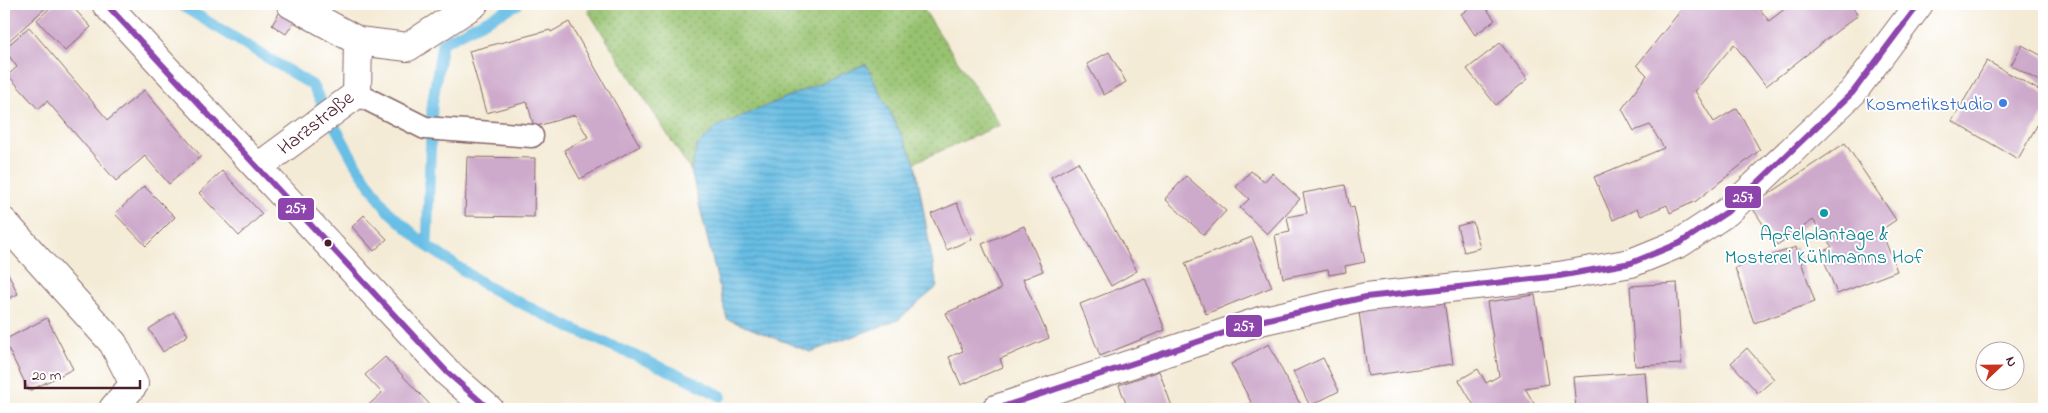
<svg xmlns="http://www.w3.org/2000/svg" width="2048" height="413" font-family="'Indie Flower',sans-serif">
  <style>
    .green { fill: url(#green-dots); stroke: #70704d }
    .water { fill: url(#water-rules); stroke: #596e88 }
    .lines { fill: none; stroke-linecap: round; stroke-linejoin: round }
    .stream { stroke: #68bee5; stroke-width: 11 }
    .building { fill: #cda9cb }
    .lane-casing { stroke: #866667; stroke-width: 25 }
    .street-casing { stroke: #866667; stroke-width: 30 }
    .secondary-casing { stroke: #866667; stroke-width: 30 }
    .lane { stroke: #fff; stroke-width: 22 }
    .street { stroke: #fff; stroke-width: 28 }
    .secondary { stroke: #fff; stroke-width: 28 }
    .bus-1-casing { stroke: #fff; stroke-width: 10 }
    .bus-1 { stroke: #8e44ad; stroke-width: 6 }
    .shop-dot { fill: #3f7fe0; stroke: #fff; stroke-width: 2 }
    .culture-dot { fill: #0f9aa8; stroke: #fff; stroke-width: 2 }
    .bus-dot { fill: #4a1f2b; stroke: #fff; stroke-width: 2 }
    .labels { text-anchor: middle; stroke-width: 4; stroke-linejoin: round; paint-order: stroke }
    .shop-label { font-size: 20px; fill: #366cbe; stroke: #fff; text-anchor: end }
    .street-label { font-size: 20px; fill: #4a1f2b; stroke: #fff }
    .culture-label { font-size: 20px; fill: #0d838f; stroke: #fff }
    .line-badge { stroke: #fff; stroke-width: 2 }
    .badge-label { font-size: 14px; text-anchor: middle; font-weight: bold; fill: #fff }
  </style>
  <defs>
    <pattern id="green-dots" width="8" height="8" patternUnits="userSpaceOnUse" patternTransform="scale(1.25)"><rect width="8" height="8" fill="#97c26f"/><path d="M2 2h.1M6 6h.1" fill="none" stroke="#7d9d5b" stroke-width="1.8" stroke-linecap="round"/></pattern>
    <pattern id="water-rules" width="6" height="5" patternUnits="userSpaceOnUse" patternTransform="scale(1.25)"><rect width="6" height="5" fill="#68bee5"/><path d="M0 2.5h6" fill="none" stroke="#589aba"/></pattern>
  </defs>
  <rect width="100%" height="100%" fill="#fff"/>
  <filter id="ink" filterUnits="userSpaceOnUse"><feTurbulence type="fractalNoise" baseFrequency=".02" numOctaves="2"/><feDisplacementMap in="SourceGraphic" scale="10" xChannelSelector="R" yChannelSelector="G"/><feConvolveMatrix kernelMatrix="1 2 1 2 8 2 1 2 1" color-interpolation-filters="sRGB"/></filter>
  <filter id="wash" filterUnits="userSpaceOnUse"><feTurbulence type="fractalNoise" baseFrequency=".0096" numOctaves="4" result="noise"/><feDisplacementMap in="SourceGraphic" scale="20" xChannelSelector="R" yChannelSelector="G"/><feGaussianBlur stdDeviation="1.12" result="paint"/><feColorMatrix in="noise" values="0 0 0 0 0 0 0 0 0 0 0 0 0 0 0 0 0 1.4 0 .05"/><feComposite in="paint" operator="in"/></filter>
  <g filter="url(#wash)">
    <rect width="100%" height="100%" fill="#f4ebd6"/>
    <!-- green -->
    <polygon class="green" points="591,4 920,4 1000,125 915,162 866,65 697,146 691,171 588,11"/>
    <!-- water -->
    <polygon class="water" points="866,64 915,162 937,287 898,320 810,352 727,319 691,171 697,146 718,126"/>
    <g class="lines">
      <!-- stream -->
      <g class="stream">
        <polyline points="179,4 312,85 355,163 387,210 427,246 488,287 571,328 686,378 721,396"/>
        <polyline points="427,246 432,106 442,43 518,4"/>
      </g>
    </g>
    <g id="blocks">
      <!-- building -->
      <g class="building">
        <polygon points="4,4 50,4 4,45"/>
        <polygon points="54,4 70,4 91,27 65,51 37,20"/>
        <polygon points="357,4 384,4 383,12 357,7"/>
        <polygon points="1475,4 1483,4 1495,20 1475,35 1461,14"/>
        <polygon points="1686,4 1756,4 1769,21 1791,4 1850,4 1858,15 1766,86 1734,44 1695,91 1714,122 1737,108 1760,150 1696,201 1670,213 1667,205 1641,216 1637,209 1613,220 1594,177 1664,148 1650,125 1634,131 1622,109 1647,75 1637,65"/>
        <polygon points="281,10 296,19 286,34 272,25"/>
        <polygon points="569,22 640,146 580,179 564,150 588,137 575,115 534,127 527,102 486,113 469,51 550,30 551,32"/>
        <polygon points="29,27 108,120 144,90 201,156 169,184 145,156 116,181 47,101 38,109 8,75 17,67 4,49"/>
        <polygon points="1500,43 1528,79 1496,105 1467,69"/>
        <polygon points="2022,45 2044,57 2044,84 2011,65"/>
        <polygon points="1109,52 1126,82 1104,95 1087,64"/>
        <polygon points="1987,61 2044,93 2044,113 2018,159 1952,121"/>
        <polygon points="1845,143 1896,220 1881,230 1897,271 1837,294 1821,252 1832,247 1813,220 1777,245 1751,206"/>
        <polygon points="467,157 535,158 534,217 465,216"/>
        <polygon points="1078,162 1137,271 1111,286 1051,177"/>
        <polygon points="222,171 262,214 239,236 199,193"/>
        <polygon points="1251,171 1264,182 1272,173 1300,199 1267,234 1240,208 1249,199 1236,187"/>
        <polygon points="1186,176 1226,211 1204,235 1165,199"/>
        <polygon points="1345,185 1350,208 1354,207 1365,262 1345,266 1346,272 1329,275 1328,269 1283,278 1275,235 1290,232 1287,217 1307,213 1303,193"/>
        <polygon points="144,186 175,217 146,246 115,214"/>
        <polygon points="957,203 972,239 947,250 931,214"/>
        <polygon points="364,215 387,239 374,251 352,227"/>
        <polygon points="1473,222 1480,248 1464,252 1457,226"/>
        <polygon points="1024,226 1043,271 1023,279 1049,338 1000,359 1003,367 961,385 949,357 963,351 946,313 1001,289 982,244"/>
        <polygon points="1252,237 1272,287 1206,314 1185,263"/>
        <polygon points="1796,247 1815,302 1754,323 1735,268"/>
        <polygon points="4,265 18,294 4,301"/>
        <polygon points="1145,278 1165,330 1100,356 1080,304"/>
        <polygon points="1677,283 1682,364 1635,366 1630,286"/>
        <polygon points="1535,295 1549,384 1525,388 1537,409 1476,409 1459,380 1478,369 1486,383 1499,376 1487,302"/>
        <polygon points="1444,300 1453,364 1368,376 1359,312"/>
        <polygon points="174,313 188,335 163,352 149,329"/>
        <polygon points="47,318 73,369 29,391 4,340"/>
        <polygon points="1269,344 1289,384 1303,409 1248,409 1247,407 1252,404 1231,364"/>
        <polygon points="1747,348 1774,379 1758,393 1731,363"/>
        <polygon points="385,357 434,409 364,409 382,393 365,375"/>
        <polygon points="1323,358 1339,391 1310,406 1293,372"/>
        <polygon points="1159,371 1173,409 1128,409 1119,385"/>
        <polygon points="1645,372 1648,409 1576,409 1573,377"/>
      </g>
    </g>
  </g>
  <g filter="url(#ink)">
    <use href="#blocks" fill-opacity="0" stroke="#866667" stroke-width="1"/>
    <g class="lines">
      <!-- lane casing -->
      <g class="lane-casing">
        <polyline id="lane" points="357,94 425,128 532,136"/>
      </g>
      <!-- street casing -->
      <g class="street-casing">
        <g id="street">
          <polyline points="291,4 358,41 408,47 474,4"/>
          <polyline points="258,167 357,94 358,41"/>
          <polyline points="4,222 113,343 134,384 113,409"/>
        </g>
      </g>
      <!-- secondary casing -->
      <g class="secondary-casing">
        <g id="secondary">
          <polyline points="106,4 448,373 489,409"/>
          <polyline points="996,409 1260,321 1366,297 1559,276 1631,263 1680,243 1727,212 1853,92 1919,4"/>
        </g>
      </g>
      <!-- lane -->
      <use href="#lane" class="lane"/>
      <!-- street -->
      <use href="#street" class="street"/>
      <!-- secondary -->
      <use href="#secondary" class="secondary"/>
      <!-- bus-1 casing -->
      <g class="bus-1-casing">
        <g id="bus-1">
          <polyline points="106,4 448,373 489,409"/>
          <polyline points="996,409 1260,321 1366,297 1559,276 1631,263 1680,243 1727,212 1853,92 1919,4"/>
        </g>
      </g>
      <!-- bus-1 -->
      <use href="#bus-1" class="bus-1"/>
    </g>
  </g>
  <!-- markers -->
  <circle class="shop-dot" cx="2003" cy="103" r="5"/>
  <circle class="culture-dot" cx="1824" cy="213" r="5"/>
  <circle class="bus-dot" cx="328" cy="243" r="4.5"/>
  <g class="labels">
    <!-- shop labels -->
    <g class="shop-label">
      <text x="1993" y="110">Kosmetikstudio</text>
    </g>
    <!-- street labels -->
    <g class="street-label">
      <text transform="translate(315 122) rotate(-38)" y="7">Harzstraße</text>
    </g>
    <!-- culture labels -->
    <g class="culture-label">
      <text x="1824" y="240">Apfelplantage &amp;<tspan x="1824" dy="23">Mosterei Kühlmanns Hof</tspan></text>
    </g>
  </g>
  <g class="line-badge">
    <rect x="1724" y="185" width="38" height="24" rx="5" fill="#8e44ad"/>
    <rect x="277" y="197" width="38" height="24" rx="5" fill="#8e44ad"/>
    <rect x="1225" y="314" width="38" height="24" rx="5" fill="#8e44ad"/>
  </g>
  <g class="badge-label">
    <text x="1743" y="202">257</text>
    <text x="296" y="213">257</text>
    <text x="1244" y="331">257</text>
  </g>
  <!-- margin -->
  <rect width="2048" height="413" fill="none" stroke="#fff" stroke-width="20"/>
  <!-- north arrow -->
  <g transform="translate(2000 366) rotate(68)"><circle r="24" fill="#ffffff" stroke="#b7a5aa"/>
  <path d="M0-4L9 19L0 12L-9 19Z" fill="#c8321e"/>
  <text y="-8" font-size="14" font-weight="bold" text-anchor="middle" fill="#4a1f2b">N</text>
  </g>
  <!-- scale -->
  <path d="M25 380v8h115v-8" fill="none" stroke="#4a1f2b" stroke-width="2.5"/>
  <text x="32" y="380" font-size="15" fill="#4a1f2b" stroke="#ffffff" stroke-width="4" paint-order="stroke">20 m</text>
</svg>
